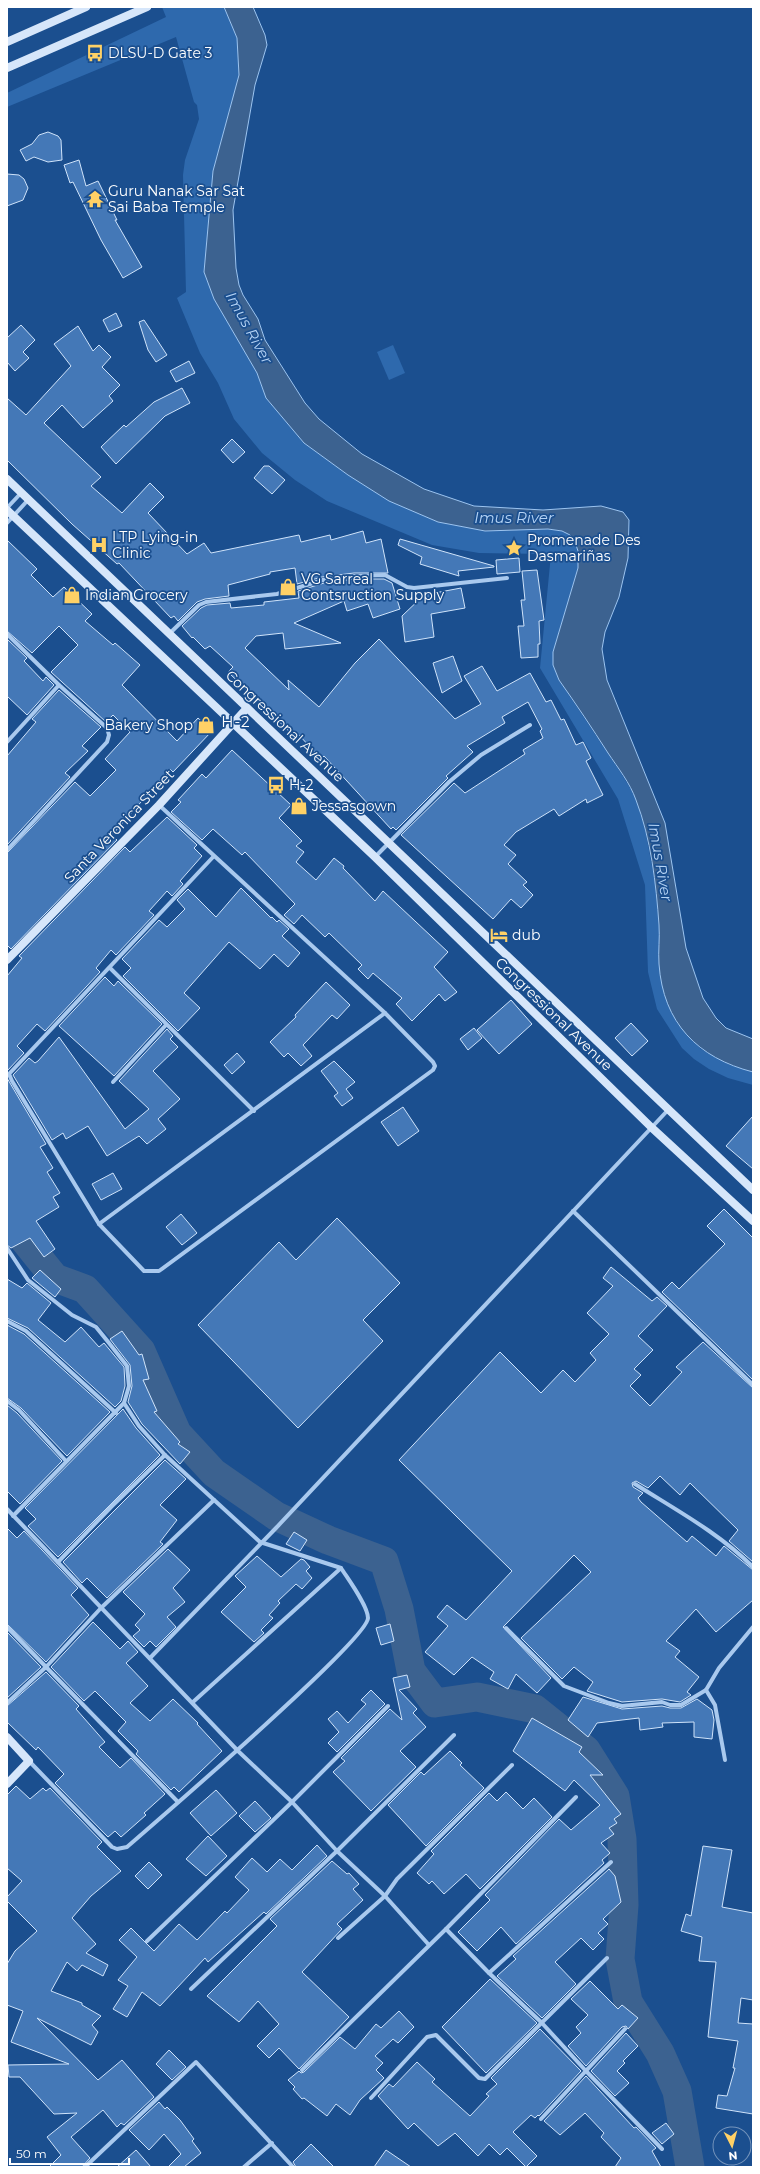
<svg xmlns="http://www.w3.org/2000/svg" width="760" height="2174" font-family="Montserrat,sans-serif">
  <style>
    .green { fill: #2e69ad }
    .water { fill: #3c6290; stroke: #9cc4f0 }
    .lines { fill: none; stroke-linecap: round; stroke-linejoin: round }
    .river { stroke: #3c6290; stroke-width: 29 }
    .building { fill: #4478b7; stroke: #cfe3fa }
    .street { stroke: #a9c9ee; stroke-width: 4 }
    .secondary { stroke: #d6e6fa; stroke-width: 8 }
    .labels { text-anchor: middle; stroke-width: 3.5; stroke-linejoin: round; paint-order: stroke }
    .poi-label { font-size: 14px; fill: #fff; stroke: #1b4f8f; text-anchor: start }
    .street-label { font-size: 14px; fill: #fff; stroke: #1b4f8f }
    .water-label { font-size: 15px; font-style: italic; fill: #b5d3f5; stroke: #1b4f8f }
    .neighbourhood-label { font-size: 15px; letter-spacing: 1px; fill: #fff; stroke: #1b4f8f }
  </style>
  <rect width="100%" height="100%" fill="#1b4f8f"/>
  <!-- green -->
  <g class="green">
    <polygon points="162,7 224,7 237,38 239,75 213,171 204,272 257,373 266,398 304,443 348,475 390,501 438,522 485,531 548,529 562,531 570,535 575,542 578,551 578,568 553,652 553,665 559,680 621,773 636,798 645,829 655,882 659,926 659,965 677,1023 701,1049 730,1065 753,1072 753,1085 728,1078 709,1069 694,1059 682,1048 657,1009 648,972 645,885 618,799 540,668 551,554 479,553 432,545 327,501 295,480 262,453 234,419 218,383 200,353 177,298 186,292 183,175 185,160 199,119 197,105 194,102 176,37 7,107 7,93 166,17"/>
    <polygon points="393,345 405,373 389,380 377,352"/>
  </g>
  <!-- water -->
  <path class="water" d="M 224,7 L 253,7 L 265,35 L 267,45 L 255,85 L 233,210 L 236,268 L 239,285 L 243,295 L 258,319 L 265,340 L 305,403 L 319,419 L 362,454 L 424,489 L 474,506 L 543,510 L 601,506 L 623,512 L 629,520 L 628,558 L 619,597 L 605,632 L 602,649 L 607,680 L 665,823 L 686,948 L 703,998 L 716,1018 L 726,1028 L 753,1039 L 753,1072 C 698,1058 663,1023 659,964 C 658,951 660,938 659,925 C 656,883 651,839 636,800 C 630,783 618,768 608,753 C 592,728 576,704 559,680 L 553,665 L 553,652 L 578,568 L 578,551 L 575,542 L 570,535 L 562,531 L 548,529 L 485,531 L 438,522 L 389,501 L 348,475 L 304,443 L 266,398 L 257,373 L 214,299 L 204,272 L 213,171 L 239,75 L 237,38 Z"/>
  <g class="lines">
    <!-- river -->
    <polyline class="river" points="7,1206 17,1231 55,1278 85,1289 141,1351 177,1433 214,1473 276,1516 328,1540 384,1561 399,1609 411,1671 435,1703 477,1697 535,1709 586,1750 615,1796 622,1839 624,1905 620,1959 628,2002 660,2053 677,2091 690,2167"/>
  </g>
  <!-- building -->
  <g class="building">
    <polygon points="48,132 58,136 61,140 62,160 48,162 34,157 26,161 20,150 32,144 39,135"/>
    <polygon points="79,160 86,186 98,181 117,220 115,220 142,267 123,278 101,240 73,182 70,183 64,165"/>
    <polygon points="7,174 19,175 24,179 28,188 23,200 7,206"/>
    <polygon points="116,313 122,326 109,332 103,320"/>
    <polygon points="144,320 167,355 156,362 148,350 139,322"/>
    <polygon points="21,325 35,340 23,352 29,358 15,371 7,362 7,338"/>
    <polygon points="78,326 93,351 99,345 111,357 102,367 120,385 109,396 113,401 83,428 62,405 44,423 101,477 91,486 122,513 150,483 164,497 148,513 187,554 204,543 211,553 299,535 301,542 330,535 331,540 363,531 366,543 381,539 388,573 354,573 322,577 297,584 295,568 270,572 270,574 228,585 229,596 205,599 197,602 178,621 174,616 171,618 119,563 117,564 72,524 7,460 7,398 26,415 71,366 54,344"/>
    <polygon points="189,361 195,373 176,382 170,371"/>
    <polygon points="182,388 190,403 165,416 116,464 101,447 124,425 126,427 154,402"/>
    <polygon points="232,439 245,452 233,463 221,450"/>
    <polygon points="264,466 269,466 285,480 272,494 254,478"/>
    <polygon points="400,539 494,566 494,567 458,571 459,576 420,564 422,557 398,545"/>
    <polygon points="7,540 37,569 31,575 53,597 64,587 92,614 85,621 113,645 115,643 140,665 122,685 177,741 198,718 212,731 173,772 170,769 112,835 117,840 11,949 7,945 7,853 75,782 90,796 116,770 105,759 130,732 113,715 106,722 51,672 78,645 59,626 32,653 7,631"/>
    <polygon points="519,558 520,572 497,574 496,560"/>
    <polygon points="537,570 544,620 539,621 540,644 538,644 538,657 521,658 518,626 524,626 521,600 525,600 522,571"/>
    <polygon points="354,579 384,579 392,583 400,609 373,618 368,604 347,611 344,601 294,623 341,643 285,649 283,633 256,636 245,648 289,690 288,680 319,707 355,663 379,639 455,719 481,704 464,676 482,666 497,691 530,673 546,702 551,700 561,720 564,719 576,745 583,742 591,758 586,761 603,795 587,803 586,799 559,816 554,809 516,832 504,845 516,855 508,864 527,882 523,885 533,895 521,908 511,899 493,919 401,835 454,783 465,793 525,754 523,750 543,738 540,731 542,729 528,702 502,717 505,723 467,746 473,752 446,776 448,778 396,830 393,827 391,829 324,756 321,759 299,735 296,738 228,672 233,667 210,646 205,649 193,637 192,638 182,626 201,608 207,605 230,603 231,608 264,605 264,602 299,598 298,591 324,583"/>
    <polygon points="461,588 465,608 431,614 434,637 405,642 402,616 424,595"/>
    <polygon points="7,639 27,658 24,661 43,681 46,677 54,685 27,715 7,696"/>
    <polygon points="453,656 462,681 442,693 433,663"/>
    <polygon points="59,690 101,727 82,746 88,751 65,773 70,777 7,845 7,756 36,722 32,719"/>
    <polygon points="232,750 291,805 279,818 302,841 296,846 304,852 296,862 316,880 334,858 344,866 343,868 375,901 383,891 448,952 434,967 457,992 445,1001 439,994 412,1021 396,1004 402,998 373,973 368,979 358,969 362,965 329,933 325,937 302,915 294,924 284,915 295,904 245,852 242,855 213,829 202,840 171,812 181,802 178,800 202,774 206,778"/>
    <polygon points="167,817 197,845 194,848 202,856 180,881 183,884 172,896 167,891 159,900 149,911 154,915 116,955 111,950 96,968 100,972 45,1031 37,1024 17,1046 24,1053 7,1071 7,976 22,958 19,956 125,847 130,852"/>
    <polygon points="241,888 271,918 272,917 277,922 279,920 289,929 282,936 300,953 288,967 274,954 260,969 229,942 184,993 200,1008 178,1031 123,976 131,968 122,959 159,920 167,927 185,909 177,900 188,889 216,917"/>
    <polygon points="105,977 114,986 118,981 162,1024 114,1076 59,1026"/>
    <polygon points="326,982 350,1005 337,1019 332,1015 303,1045 312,1056 301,1066 288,1053 284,1057 270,1042 296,1017 295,1015"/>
    <polygon points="511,1000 532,1024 499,1054 477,1030"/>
    <polygon points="631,1023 648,1041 632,1056 615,1038"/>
    <polygon points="474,1028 482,1038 468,1050 460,1039"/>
    <polygon points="167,1029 173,1036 170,1039 178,1047 153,1071 180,1099 158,1119 166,1129 147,1144 139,1136 107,1156 88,1126 66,1139 63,1133 52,1140 13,1075 29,1058 35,1063 38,1061 59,1037 125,1129 149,1109 119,1081"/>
    <polygon points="237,1053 245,1062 232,1074 224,1065"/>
    <polygon points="334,1061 355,1082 346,1089 353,1098 342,1106 334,1096 338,1093 321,1071"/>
    <polygon points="7,1078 46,1144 40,1147 53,1168 47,1172 60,1193 53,1197 59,1207 36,1221 55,1249 44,1257 30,1238 11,1248 7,1245"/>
    <polygon points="403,1107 419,1131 398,1146 381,1122"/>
    <polygon points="753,1116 753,1169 726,1146"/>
    <polygon points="113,1173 122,1189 101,1200 92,1184"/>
    <polygon points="724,1209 753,1238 753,1380 662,1292 672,1282 679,1289 725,1244 707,1226"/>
    <polygon points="181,1214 197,1233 182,1245 166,1227"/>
    <polygon points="337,1218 400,1283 363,1320 383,1341 298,1428 198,1325 279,1242 296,1260"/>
    <polygon points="611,1267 652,1301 657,1297 667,1306 638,1336 653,1350 634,1369 641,1375 630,1386 650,1406 682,1372 676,1367 703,1342 753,1388 753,1562 729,1541 738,1530 690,1483 680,1495 660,1476 648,1488 636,1481 632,1483 633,1487 643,1493 638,1498 641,1502 687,1542 692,1536 716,1556 724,1546 753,1570 753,1600 716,1632 696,1609 666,1641 680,1651 675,1657 699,1677 687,1692 691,1695 680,1702 662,1699 622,1702 587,1691 593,1682 574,1667 562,1679 521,1638 591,1572 574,1555 503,1627 551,1678 537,1693 516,1674 508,1689 490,1679 494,1672 472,1657 454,1675 425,1652 448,1626 437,1617 447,1605 466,1620 512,1571 399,1460 500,1352 541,1393 563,1370 575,1382 596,1360 590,1353 609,1334 587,1313 613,1286 603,1278"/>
    <polygon points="40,1270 61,1289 55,1297 32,1278"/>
    <polygon points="7,1279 22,1288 27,1283 51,1303 38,1320 65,1342 81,1327 99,1347 104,1343 124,1367 125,1386 121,1401 115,1407 28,1328 7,1318"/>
    <polygon points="7,1325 24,1334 110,1412 67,1456 21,1408 7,1398"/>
    <polygon points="122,1331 139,1355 142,1354 149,1379 143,1380 157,1411 154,1412 180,1442 178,1444 190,1452 180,1464 142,1424 128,1402 132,1386 130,1365 110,1339"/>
    <polygon points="7,1405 17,1413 62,1461 20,1504 7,1491"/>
    <polygon points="123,1409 136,1428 160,1455 58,1557 28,1526 36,1519 25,1508"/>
    <polygon points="165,1460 186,1479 160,1505 177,1520 160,1542 163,1544 107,1598 87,1578 82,1583 63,1562"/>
    <polygon points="7,1528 17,1538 24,1531 78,1588 71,1595 89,1615 46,1662 7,1624"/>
    <polygon points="294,1532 307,1540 300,1551 286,1544"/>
    <polygon points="168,1549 190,1570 173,1588 185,1602 167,1617 176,1627 156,1647 150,1641 144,1647 133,1636 140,1630 135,1625 145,1614 123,1592"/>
    <polygon points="257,1556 281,1577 301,1559 304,1560 310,1567 306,1571 312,1578 302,1589 296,1584 278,1601 280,1603 269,1615 273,1618 261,1630 264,1633 254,1642 221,1612 246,1587 235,1576"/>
    <polygon points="93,1622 120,1649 128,1641 138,1652 126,1663 148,1686 130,1703 150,1721 173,1699 198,1723 197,1724 222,1751 179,1792 174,1787 171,1790 136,1754 138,1751 118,1731 126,1722 95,1691 84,1701 51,1667"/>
    <polygon points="390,1624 394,1641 381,1645 376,1628"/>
    <polygon points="7,1632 41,1667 7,1698"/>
    <polygon points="46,1672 79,1706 76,1709 105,1742 99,1747 120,1768 131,1758 165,1794 144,1813 146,1815 121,1837 115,1831 108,1837 55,1783 64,1774 38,1747 36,1750 7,1722 7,1706"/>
    <polygon points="407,1675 410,1687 399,1690 417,1709 413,1713 426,1727 400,1751 416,1767 371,1811 333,1772 345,1761 341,1758 390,1709 402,1720 393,1678"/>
    <polygon points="371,1690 385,1704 337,1752 328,1743 339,1732 328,1719 337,1711 348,1723 366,1704 361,1700"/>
    <polygon points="583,1697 622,1709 662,1706 670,1708 681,1708 697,1699 712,1710 714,1720 712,1739 694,1737 694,1722 662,1723 663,1727 640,1730 639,1718 597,1723 588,1737 568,1720"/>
    <polygon points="532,1718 582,1747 579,1752 603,1775 590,1775 621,1814 614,1819 617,1823 609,1828 614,1834 601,1843 610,1853 602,1860 604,1863 516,1944 501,1927 477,1951 458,1932 490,1900 485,1895 559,1819 571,1830 600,1805 574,1780 565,1791 513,1751"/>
    <polygon points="450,1751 462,1763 460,1765 484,1788 426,1846 388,1805 421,1772 424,1775"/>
    <polygon points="16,1786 30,1799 43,1788 46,1791 50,1788 102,1842 97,1847 121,1871 91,1896 72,1918 96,1944 86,1953 108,1965 103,1976 82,1965 77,1971 67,1962 51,1991 82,2003 82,2005 101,2016 92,2025 98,2032 91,2045 37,2018 98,2080 122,2060 154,2097 124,2125 121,2123 117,2127 103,2110 71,2137 90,2158 82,2167 49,2167 61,2155 47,2137 77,2113 54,2114 20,2077 9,2077 8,2065 69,2064 11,2042 23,2011 7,2005 7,1964 15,1951 37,1931 7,1901 7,1897 22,1881 7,1868 7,1795"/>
    <polygon points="216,1790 237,1813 211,1836 190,1813"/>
    <polygon points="506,1792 523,1809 534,1798 552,1817 480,1889 466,1874 444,1894 432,1881 429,1884 417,1873 434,1854 431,1851 489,1793 497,1801"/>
    <polygon points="255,1801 271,1818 255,1832 239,1816"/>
    <polygon points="208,1836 227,1856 206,1876 186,1859"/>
    <polygon points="317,1845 327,1856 266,1914 264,1912 208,1962 205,1958 160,2006 142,1992 127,2017 113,2009 128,1986 118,1980 137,1957 119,1940 131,1928 154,1951 179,1924 197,1940 225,1911 227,1913 249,1890 235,1877 252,1858 267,1872 280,1859 292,1870"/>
    <polygon points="703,1846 732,1850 722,1907 753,1913 753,2000 741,1998 738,2023 753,2024 753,2114 716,2108 718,2095 727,2096 735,2068 733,2068 738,2041 708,2037 716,1962 699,1961 702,1937 681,1931 686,1914 691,1916"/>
    <polygon points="332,1861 347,1874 349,1873 359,1884 353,1889 363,1900 337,1924 342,1929 302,1972 349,2017 299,2069 279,2048 269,2058 257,2046 279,2024 258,2001 239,2022 207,1996 277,1926 270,1919"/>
    <polygon points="149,1862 162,1875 148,1889 135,1876"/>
    <polygon points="609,1869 615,1876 621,1902 603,1919 608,1924 598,1933 604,1939 593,1950 581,1938 555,1962 576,1984 542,2018 497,1976 516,1959 513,1956"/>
    <polygon points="490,1979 537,2023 486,2073 442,2027"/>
    <polygon points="590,1981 618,2009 622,2005 638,2018 628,2029 626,2026 622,2027 586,2066 568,2046 581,2033 576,2027 588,2015 571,1999"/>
    <polygon points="399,2011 414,2027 398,2043 393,2039 375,2056 383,2063 376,2070 384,2078 360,2100 350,2115 336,2104 327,2116 304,2098 302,2099 293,2089 295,2087 288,2080 299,2071 301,2073 304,2072 340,2037 355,2049 376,2024 381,2028"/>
    <polygon points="540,2029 581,2071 539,2116 538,2115 535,2118 531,2115 513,2132 537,2156 526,2167 507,2148 500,2155 489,2144 478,2156 455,2133 438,2146 414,2123 408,2129 378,2096 389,2084 393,2087 417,2062 435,2079 432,2082 470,2116 489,2096 486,2094 497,2084 491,2078"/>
    <polygon points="626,2033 638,2046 623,2061 625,2063 617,2071 629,2083 615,2096 591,2071"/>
    <polygon points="169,2050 186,2067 172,2080 156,2064"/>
    <polygon points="586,2076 634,2128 636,2127 656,2148 652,2151 661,2167 615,2167 621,2158 601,2137 604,2133 585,2113 560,2135 544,2121"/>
    <polygon points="159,2102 165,2109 167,2107 180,2120 194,2139 192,2141 201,2153 184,2167 168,2167 181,2154 164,2134 149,2150 129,2130"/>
    <polygon points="666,2123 674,2134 662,2144 652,2133"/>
    <polygon points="311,2144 334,2167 296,2167 293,2162"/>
    <polygon points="136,2150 151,2167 117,2167"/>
    <polygon points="386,2150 411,2167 374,2167"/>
  </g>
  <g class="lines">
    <!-- street -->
    <g class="street">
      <polyline points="7,508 21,493"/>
      <polyline points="7,523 28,500"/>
      <polyline points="7,634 59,685 107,728 109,735 107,742 7,850"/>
      <polyline points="169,634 199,605 206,602 277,594 323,580 354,576 385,575 407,587 414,588 507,578"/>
      <polyline points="7,742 59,685"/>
      <polyline points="159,805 385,1013 433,1062 435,1066 433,1070 159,1271 144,1271 99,1224 12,1081 9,1074 214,856"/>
      <polyline points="375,857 449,782 481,755 530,725"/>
      <polyline points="110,968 254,1111"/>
      <polyline points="113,1082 166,1025"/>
      <polyline points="573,1211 753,1385"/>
      <polyline points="99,1224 385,1013"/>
      <path d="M 7,1248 L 28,1280 L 72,1315 L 96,1327 L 109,1343 L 127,1366 L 129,1386 L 124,1403 L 139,1426 L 165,1455 L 260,1542 L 341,1568 C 348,1579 368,1606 368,1618 C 368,1639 157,1821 127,1847 L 117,1849 L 112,1847 L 29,1761"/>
      <polyline points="7,1321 26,1331 116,1413"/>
      <polyline points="7,1401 19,1410 66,1461"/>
      <path d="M 635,1484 C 676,1510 719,1533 753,1567"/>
      <polyline points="7,1509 238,1751 292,1802 337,1851 385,1896 429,1945"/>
      <polyline points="13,1516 124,1403"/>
      <polyline points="58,1562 112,1506 165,1455"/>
      <polyline points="7,1627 178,1802"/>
      <polyline points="506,1628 564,1686 609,1703 622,1706 662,1702 670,1705 681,1705 706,1690"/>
      <polyline points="150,1658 276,1528 668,1110"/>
      <polyline points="193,1702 341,1568"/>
      <polyline points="7,1703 46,1667 101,1608 214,1500"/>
      <polyline points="725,1760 715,1705 706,1690 719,1668 753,1627"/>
      <polyline points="446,1929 489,1973 541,2022 586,2071 662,2149"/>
      <polyline points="338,1938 385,1896 397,1879 512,1765"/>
      <polyline points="147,1941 292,1802 388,1706"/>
      <polyline points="489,1973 611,1862"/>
      <polyline points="191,1989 337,1851 454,1735"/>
      <polyline points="302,2070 446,1929 576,1797"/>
      <polyline points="371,2098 427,2037 436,2035 479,2078 485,2079 607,1958"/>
      <polyline points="541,2119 625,2029"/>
      <polyline points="85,2167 196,2062 293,2167"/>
      <polyline points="244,2167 272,2143"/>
    </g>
    <!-- secondary -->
    <g class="secondary">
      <polyline points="7,42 86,7"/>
      <polyline points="7,68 147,7"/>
      <polyline points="7,479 753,1190"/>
      <polyline points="7,510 375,857 651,1127 753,1221"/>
      <polyline points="7,960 159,805 247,708"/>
      <polyline points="7,1737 29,1761 7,1784"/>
    </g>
  </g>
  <!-- icons -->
  <defs>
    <g id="bus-bare" transform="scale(1.38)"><path d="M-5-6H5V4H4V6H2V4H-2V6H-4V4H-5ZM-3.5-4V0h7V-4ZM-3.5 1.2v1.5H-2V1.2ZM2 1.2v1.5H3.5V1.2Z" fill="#ffd166" stroke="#1b4f8f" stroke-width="2.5" paint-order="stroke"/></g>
    <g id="temple-bare" transform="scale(1.38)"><path d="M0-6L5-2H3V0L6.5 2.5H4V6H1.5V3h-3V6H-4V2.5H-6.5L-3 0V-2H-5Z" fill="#ffd166" stroke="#1b4f8f" stroke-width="2.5" paint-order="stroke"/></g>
    <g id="hospital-bare" transform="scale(1.38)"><path d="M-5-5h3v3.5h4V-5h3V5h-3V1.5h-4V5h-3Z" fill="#ffd166" stroke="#1b4f8f" stroke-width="2.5" paint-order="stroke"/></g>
    <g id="sight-bare" transform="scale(1.38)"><path d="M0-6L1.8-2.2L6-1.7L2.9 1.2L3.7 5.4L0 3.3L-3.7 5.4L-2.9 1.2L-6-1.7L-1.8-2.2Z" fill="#ffd166" stroke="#1b4f8f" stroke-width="2.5" paint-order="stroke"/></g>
    <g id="shop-bare" transform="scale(1.38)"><path d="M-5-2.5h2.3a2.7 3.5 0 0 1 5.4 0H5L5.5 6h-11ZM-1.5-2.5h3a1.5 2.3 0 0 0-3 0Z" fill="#ffd166" stroke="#1b4f8f" stroke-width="2.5" paint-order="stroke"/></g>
    <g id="hotel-bare" transform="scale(1.38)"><path d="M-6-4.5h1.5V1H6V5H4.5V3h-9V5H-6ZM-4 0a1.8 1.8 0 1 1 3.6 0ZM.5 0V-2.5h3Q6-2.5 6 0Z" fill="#ffd166" stroke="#1b4f8f" stroke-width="2.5" paint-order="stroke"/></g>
  </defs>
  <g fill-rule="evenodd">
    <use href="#bus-bare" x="95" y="53"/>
    <use href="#temple-bare" x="95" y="199"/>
    <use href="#hospital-bare" x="99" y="545"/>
    <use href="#sight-bare" x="514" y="548"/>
    <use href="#shop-bare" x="288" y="587"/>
    <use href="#shop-bare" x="72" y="595"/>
    <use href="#shop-bare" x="206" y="725"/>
    <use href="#bus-bare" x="276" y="785"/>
    <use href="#shop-bare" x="299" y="806"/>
    <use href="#hotel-bare" x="499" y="935"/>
  </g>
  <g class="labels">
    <!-- poi labels -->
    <g class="poi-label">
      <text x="108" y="58">DLSU-D Gate 3</text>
      <text x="108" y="196">Guru Nanak Sar Sat<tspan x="108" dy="16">Sai Baba Temple</tspan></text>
      <text x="112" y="542">LTP Lying-in<tspan x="112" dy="16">Clinic</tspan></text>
      <text x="527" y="545">Promenade Des<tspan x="527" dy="16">Dasmariñas</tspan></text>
      <text x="301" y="584">VG Sarreal<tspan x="301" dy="16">Contsruction Supply</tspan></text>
      <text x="85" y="600">Indian Grocery</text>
      <text x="193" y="730" text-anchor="end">Bakery Shop</text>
      <text x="289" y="790">H-2</text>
      <text x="312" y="811">Jessasgown</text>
      <text x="512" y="940">dub</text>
    </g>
    <!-- street labels -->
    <g class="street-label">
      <text transform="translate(285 726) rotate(43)" y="5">Congressional Avenue</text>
      <text transform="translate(119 826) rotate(-46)" y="5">Santa Veronica Street</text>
      <text transform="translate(554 1014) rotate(44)" y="5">Congressional Avenue</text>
    </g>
    <!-- water labels -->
    <g class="water-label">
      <text transform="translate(249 328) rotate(61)" y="5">Imus River</text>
      <text x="514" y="523">Imus River</text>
      <text transform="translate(660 862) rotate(80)" y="5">Imus River</text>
    </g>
    <!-- neighbourhood labels -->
    <g class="neighbourhood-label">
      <text x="236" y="727">H-2</text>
    </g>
  </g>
  <!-- border -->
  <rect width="760" height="2174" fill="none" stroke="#ffffff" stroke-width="16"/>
  <!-- north arrow -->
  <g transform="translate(732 2146) rotate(174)"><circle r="19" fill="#1b4f8f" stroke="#7695bc"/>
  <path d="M0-3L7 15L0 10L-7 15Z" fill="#ffd166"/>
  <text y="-6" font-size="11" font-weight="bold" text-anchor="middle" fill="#ffffff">N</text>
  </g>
  <!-- scale -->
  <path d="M10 2158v6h119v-6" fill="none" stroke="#ffffff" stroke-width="2"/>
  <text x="16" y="2158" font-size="12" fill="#ffffff" stroke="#1b4f8f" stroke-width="3" paint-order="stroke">50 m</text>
</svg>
